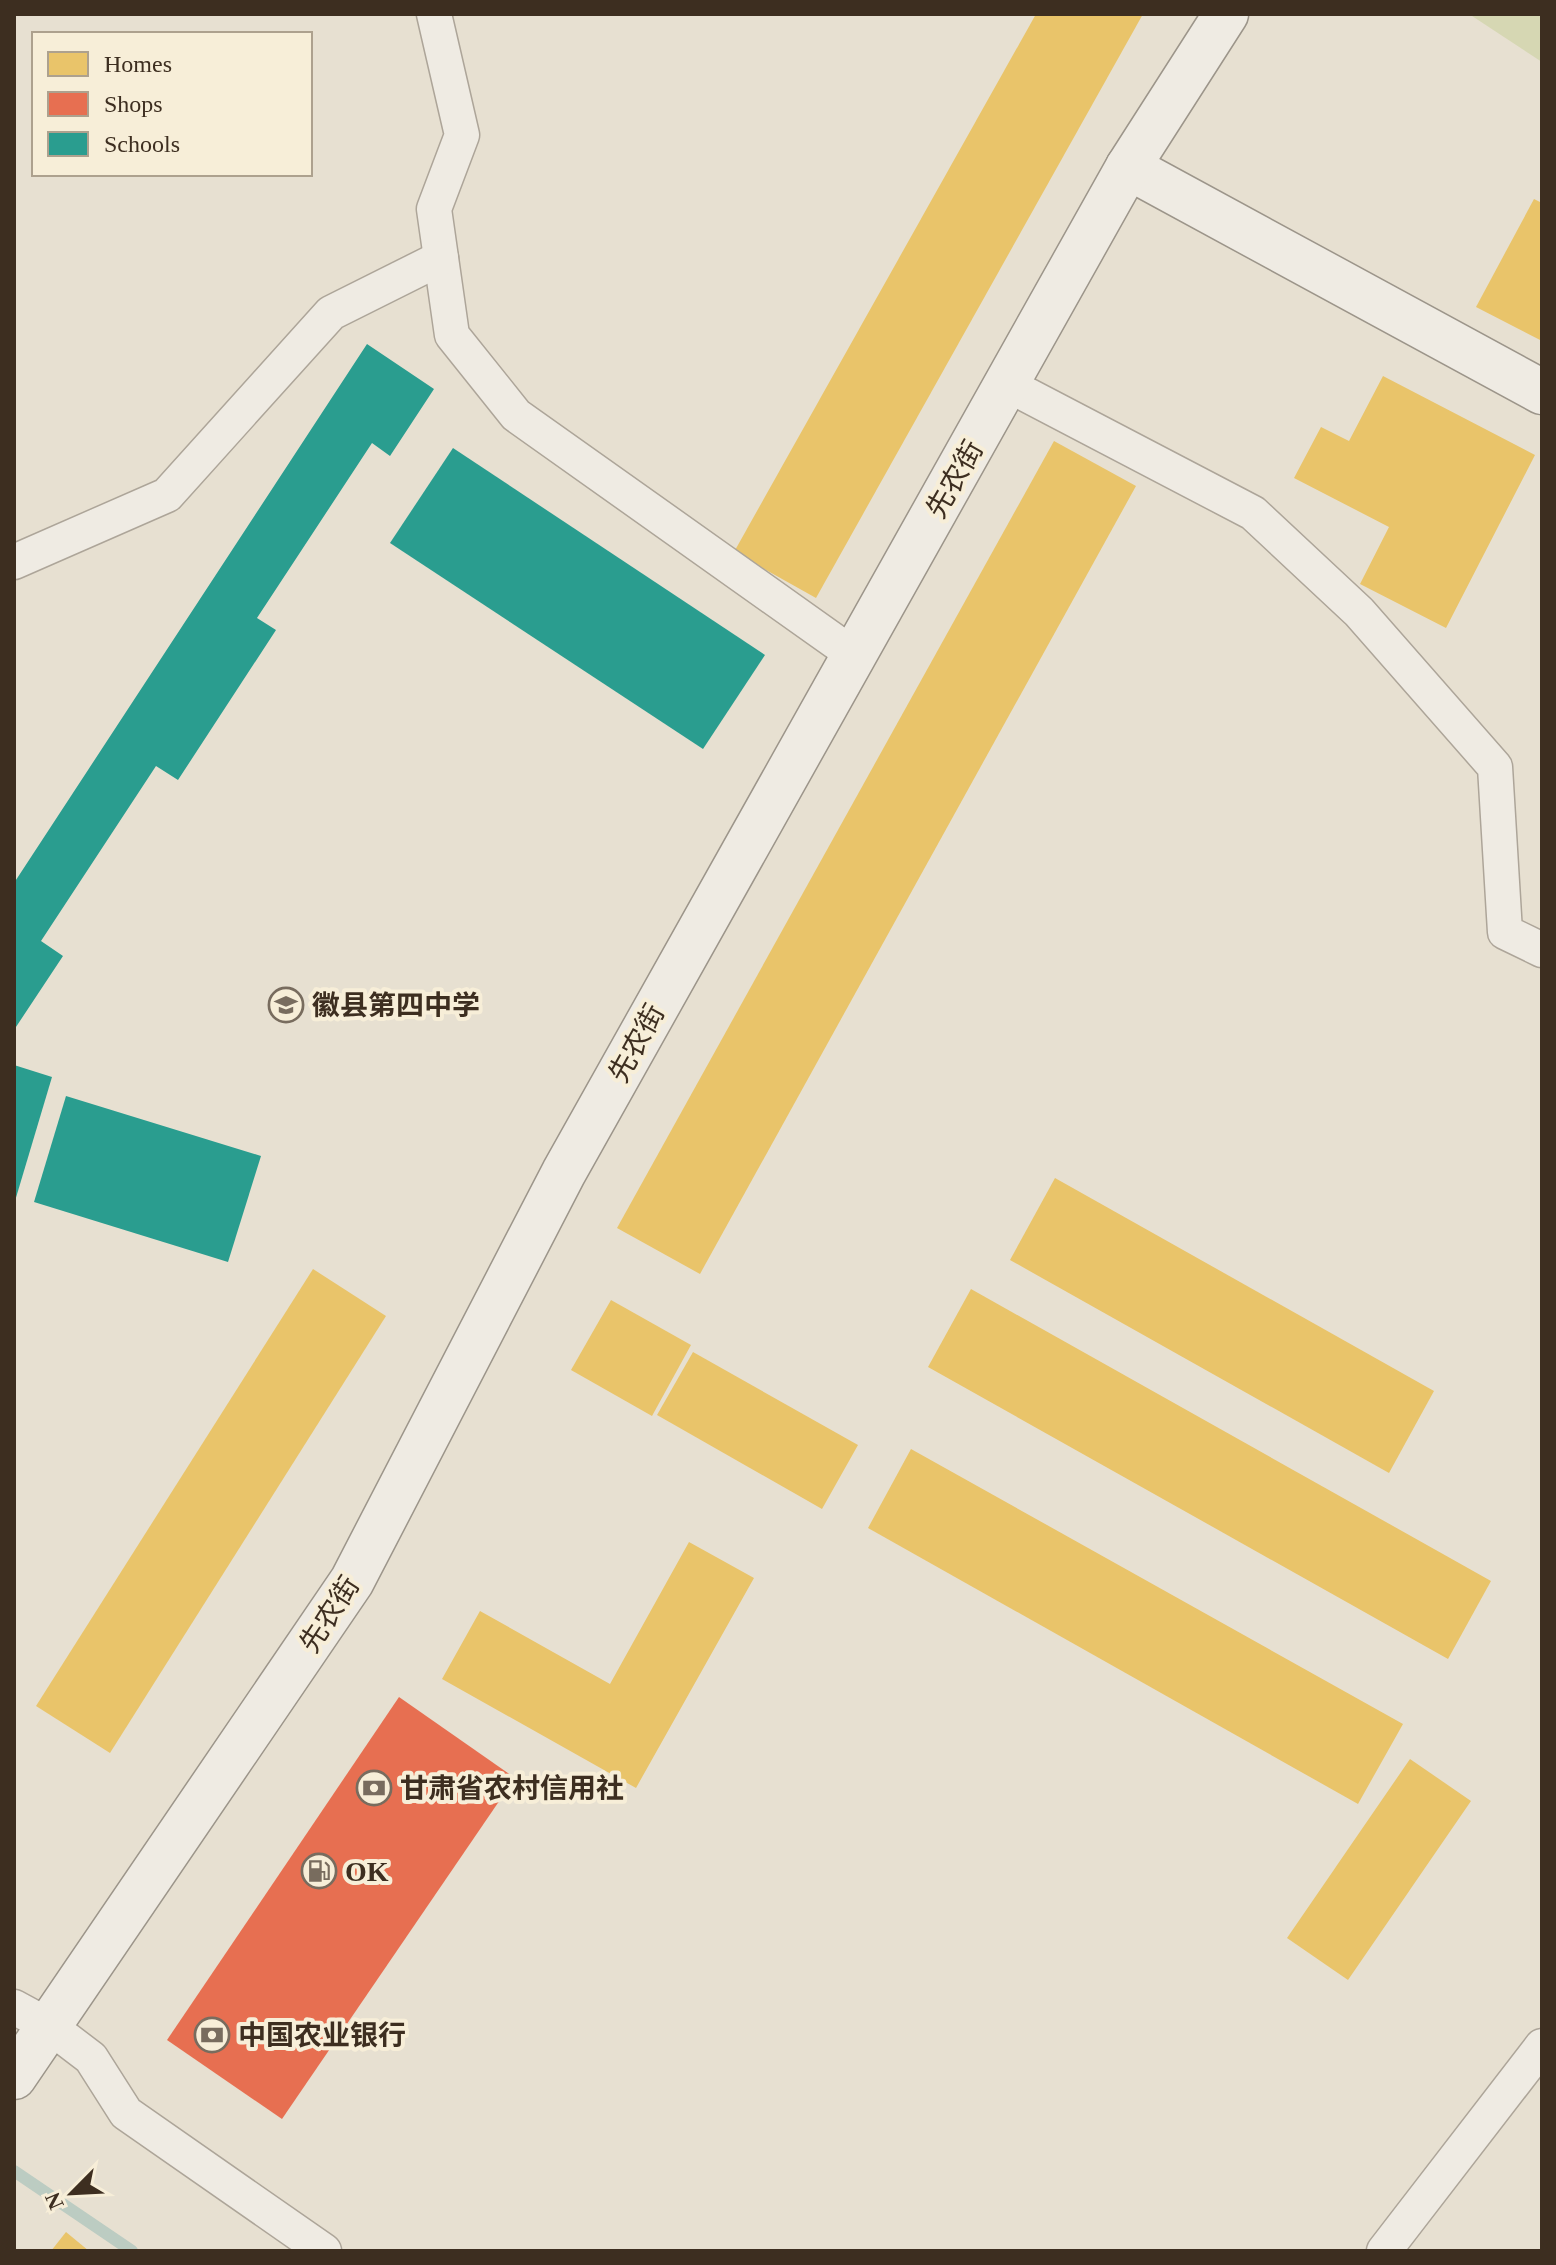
<svg xmlns="http://www.w3.org/2000/svg" width="1556" height="2265" font-family="'Times New Roman','Noto Sans SC',serif">
  <style>
    .green { fill: #d6d7b3 }
    .homes { fill: #e9c46a }
    .shops { fill: #e76f51 }
    .schools { fill: #2a9d8f }
    .lines { fill: none; stroke-linecap: round; stroke-linejoin: round }
    .stream { stroke: #bcccc2; stroke-width: 12 }
    .street-casing { stroke: #ada599; stroke-width: 37 }
    .secondary-casing { stroke: #9c958a; stroke-width: 47 }
    .street { stroke: #efebe3; stroke-width: 34 }
    .secondary { stroke: #efebe3; stroke-width: 44 }
    .labels { text-anchor: middle; stroke-width: 8; stroke-linejoin: round; paint-order: stroke }
    .street-label { font-size: 28px; fill: #3d2e20; stroke: #f7eed8 }
    .poi-label { font-size: 28px; font-weight: bold; fill: #3d2e20; stroke: #f7eed8; text-anchor: start }
  </style>
  <rect width="100%" height="100%" fill="#e7e0d1"/>
  <!-- green -->
  <polygon class="green" points="1469,14 1542,14 1542,62"/>
  <!-- homes -->
  <g class="homes">
    <polygon points="1036,14 1143,14 816,598 734,552"/>
    <polygon points="1534,199 1542,203 1542,341 1476,307"/>
    <polygon points="1383,376 1535,455 1446,628 1360,584 1389,527 1294,478 1321,427 1349,441"/>
    <polygon points="1054,441 1136,486 700,1274 617,1228"/>
    <polygon points="1055,1178 1434,1391 1389,1473 1010,1260"/>
    <polygon points="313,1269 386,1316 110,1753 36,1706"/>
    <polygon points="971,1289 1491,1581 1448,1659 928,1367"/>
    <polygon points="611,1300 691,1345 652,1416 571,1370"/>
    <polygon points="693,1352 858,1445 822,1509 657,1415"/>
    <polygon points="911,1449 1403,1724 1358,1804 868,1528"/>
    <polygon points="689,1542 754,1578 636,1788 442,1679 480,1611 610,1684"/>
    <polygon points="1410,1759 1471,1801 1348,1980 1287,1938"/>
    <polygon points="66,2232 89,2251 51,2251"/>
  </g>
  <!-- shops -->
  <polygon class="shops" points="399,1697 515,1778 282,2119 167,2040"/>
  <!-- schools -->
  <g class="schools">
    <polygon points="367,344 434,389 390,456 372,443 257,618 276,630 178,780 156,766 41,941 63,956 14,1030 14,883"/>
    <polygon points="453,448 765,655 703,749 390,543"/>
    <polygon points="14,1065 52,1077 15,1201 14,1201"/>
    <polygon points="66,1096 261,1156 228,1262 34,1202"/>
  </g>
  <g class="lines">
    <!-- stream -->
    <polyline class="stream" points="14,2171 132,2251"/>
    <!-- street casing -->
    <g class="street-casing">
      <g id="street">
        <polyline points="434,14 462,135 434,209 452,335 516,415 854,655"/>
        <polyline points="1008,385 1253,513 1359,612 1495,767 1505,932 1542,950"/>
        <polyline points="14,562 167,495 331,313 441,258"/>
        <polyline points="14,2007 49,2026 91,2058 126,2113 324,2251"/>
        <polyline points="1384,2251 1542,2046"/>
      </g>
    </g>
    <!-- secondary casing -->
    <g class="secondary-casing">
      <g id="secondary">
        <polyline points="1128,167 1542,392"/>
        <polyline points="14,2077 352,1581 564,1172 1128,167 1226,14"/>
      </g>
    </g>
    <!-- street -->
    <use href="#street" class="street"/>
    <!-- secondary -->
    <use href="#secondary" class="secondary"/>
  </g>
  <!-- icons -->
  <defs>
    <g id="school-ring" transform="scale(1.8)"><circle r="9.5" fill="#f7eed8" stroke="#786c5e" stroke-width="1.5"/><path d="M0-5L7-2L0 1L-7-2ZM-4 1L0 2.5L4 1V4Q0 6-4 4Z" fill="#786c5e"/></g>
    <g id="bank-ring" transform="scale(1.8)"><circle r="9.5" fill="#f7eed8" stroke="#786c5e" stroke-width="1.5"/><path d="M-6-4H6V4H-6ZM0-2.3a2.3 2.3 0 1 0 0 4.6a2.3 2.3 0 1 0 0-4.6Z" fill="#786c5e"/></g>
    <g id="fuel-ring" transform="scale(1.8)"><circle r="9.5" fill="#f7eed8" stroke="#786c5e" stroke-width="1.5"/><path d="M-5.5-6h7V0h2V4h1.3V-2.5L3-4.5l.8-.8L6-3V5H2.5V1h-1V6h-7ZM-4.2-4.7v3.2H.2V-4.7Z" fill="#786c5e"/></g>
  </defs>
  <g fill-rule="evenodd">
    <use href="#school-ring" x="286" y="1005"/>
    <use href="#bank-ring" x="374" y="1788"/>
    <use href="#fuel-ring" x="319" y="1871"/>
    <use href="#bank-ring" x="212" y="2035"/>
  </g>
  <g class="labels">
    <!-- street labels -->
    <g class="street-label">
      <text transform="translate(954 479) rotate(-60)" y="10">先农街</text>
      <text transform="translate(636 1043) rotate(-61)" y="10">先农街</text>
      <text transform="translate(329 1614) rotate(-57)" y="10">先农街</text>
    </g>
    <!-- poi labels -->
    <g class="poi-label">
      <text x="312" y="1015">徽县第四中学</text>
      <text x="400" y="1798">甘肃省农村信用社</text>
      <text x="345" y="1881">OK</text>
      <text x="238" y="2045">中国农业银行</text>
    </g>
  </g>
  <!-- border -->
  <rect width="1556" height="2265" fill="none" stroke="#3d2e20" stroke-width="32"/>
  <!-- legend -->
  <rect x="32" y="32" width="280" height="144" fill="#f7eed8" stroke="#ada18e" stroke-width="2"/>
  <rect x="48" y="52" width="40" height="24" fill="#e9c46a" stroke="#ada18e" stroke-width="2"/>
  <text x="104" y="72" font-size="24" fill="#3d2e20">Homes</text>
  <rect x="48" y="92" width="40" height="24" fill="#e76f51" stroke="#ada18e" stroke-width="2"/>
  <text x="104" y="112" font-size="24" fill="#3d2e20">Shops</text>
  <rect x="48" y="132" width="40" height="24" fill="#2a9d8f" stroke="#ada18e" stroke-width="2"/>
  <text x="104" y="152" font-size="24" fill="#3d2e20">Schools</text>
  <!-- north arrow -->
  <g transform="translate(72 2193) rotate(246)" stroke="#f7eed8" stroke-width="6" paint-order="stroke">
  <path d="M0-6L14 30L0 20L-14 30Z" fill="#3d2e20"/>
  <text y="-12" font-size="22" font-weight="bold" text-anchor="middle" fill="#3d2e20">N</text>
  </g>
</svg>
